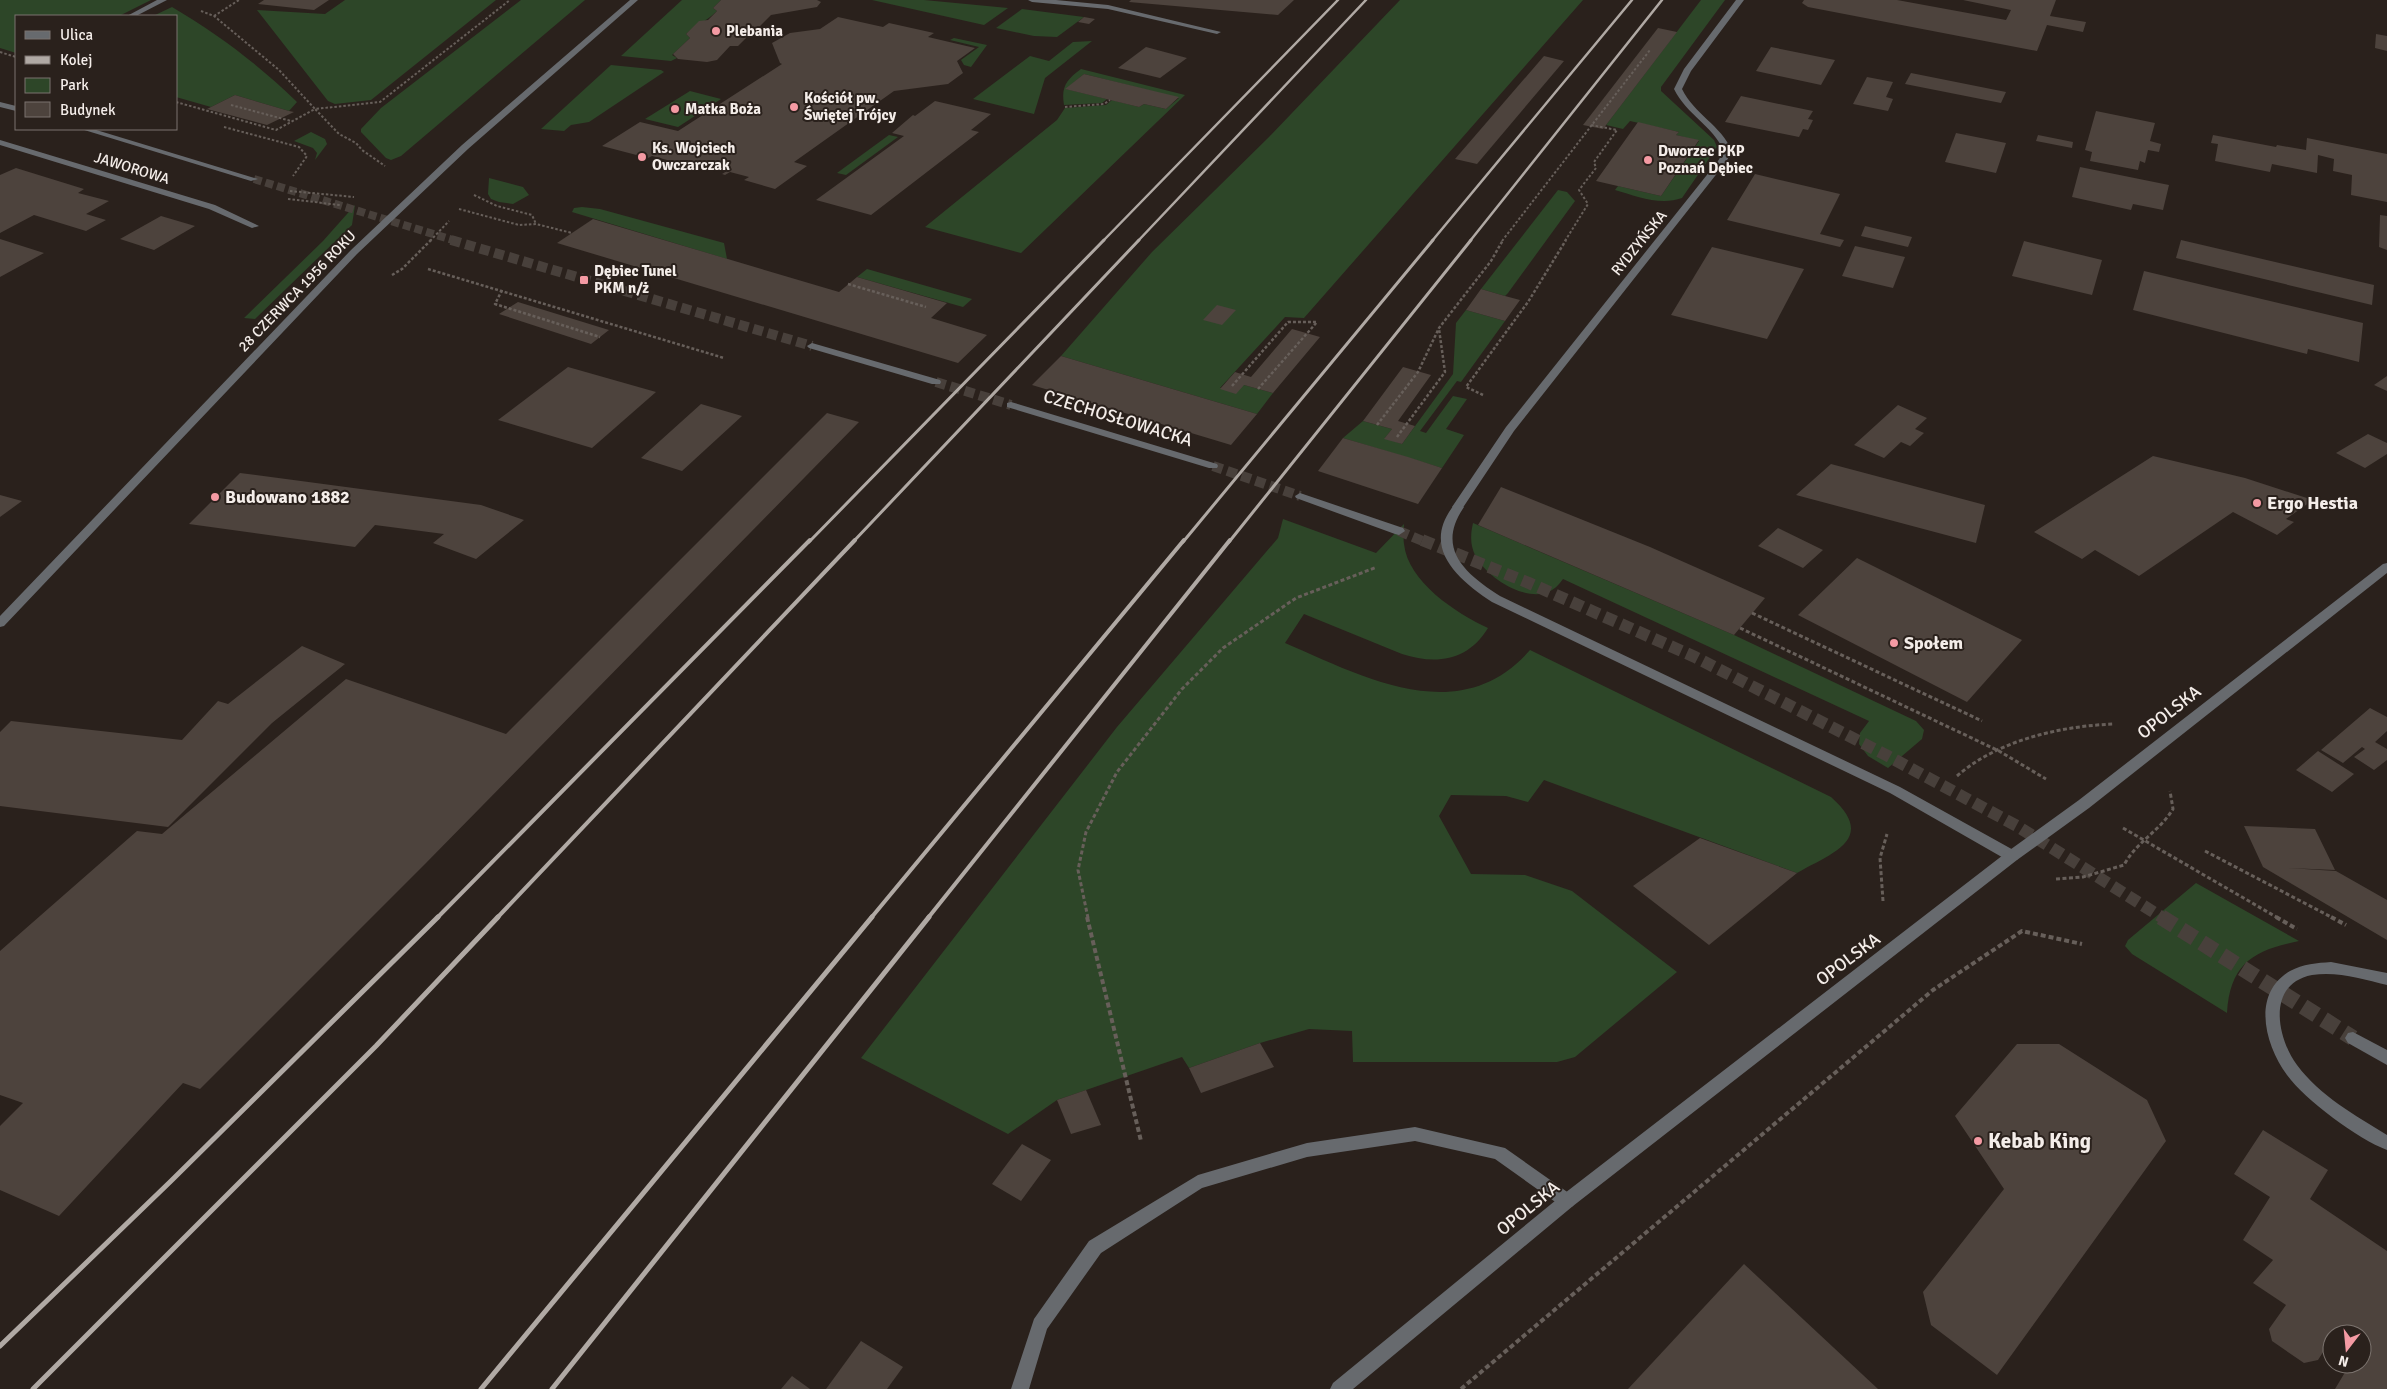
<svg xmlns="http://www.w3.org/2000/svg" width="2387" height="1389" font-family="Signika,sans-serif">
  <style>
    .green { fill: #2d4628 }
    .building { fill: #4d433d }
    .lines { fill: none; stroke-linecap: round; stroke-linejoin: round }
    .tertiary-tunnel-far3 { stroke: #48403b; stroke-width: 8; stroke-dasharray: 8 4; stroke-linecap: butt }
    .tertiary-tunnel-far2 { stroke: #48403b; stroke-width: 10; stroke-dasharray: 10 5; stroke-linecap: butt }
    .tertiary-tunnel-far1 { stroke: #48403b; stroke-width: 12; stroke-dasharray: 12 6; stroke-linecap: butt }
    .tertiary-tunnel { stroke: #48403b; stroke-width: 16; stroke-dasharray: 16 8; stroke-linecap: butt }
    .path-far3 { stroke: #675f5a; stroke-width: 2; stroke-dasharray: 2.5 2; stroke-linecap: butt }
    .path-far2 { stroke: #675f5a; stroke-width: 2.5; stroke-dasharray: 3 2; stroke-linecap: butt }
    .path-far1 { stroke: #675f5a; stroke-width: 3; stroke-dasharray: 4 2.5; stroke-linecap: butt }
    .path { stroke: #675f5a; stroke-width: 4; stroke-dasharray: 5 3; stroke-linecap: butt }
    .service { fill: #676a6e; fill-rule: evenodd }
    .minor { fill: #676a6e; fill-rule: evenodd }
    .tertiary { fill: #676a6e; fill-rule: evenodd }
    .rail-far3 { stroke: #b0a9a4; stroke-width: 2.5 }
    .rail-far2 { stroke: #b0a9a4; stroke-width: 3 }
    .rail-far1 { stroke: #b0a9a4; stroke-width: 4 }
    .rail { stroke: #b0a9a4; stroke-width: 5 }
    .poi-dot { fill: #f49aa3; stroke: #2a211c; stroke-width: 2 }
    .labels { text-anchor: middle; stroke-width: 4; stroke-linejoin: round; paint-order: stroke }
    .far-poi-label { font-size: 15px; font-weight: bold; fill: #f4ede9; stroke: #2a211c; text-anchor: start }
    .far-street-label { font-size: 15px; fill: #f4ede9; stroke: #2a211c }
    .street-label { font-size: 18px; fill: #f4ede9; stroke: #2a211c }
    .poi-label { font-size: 18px; font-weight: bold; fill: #f4ede9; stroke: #2a211c; text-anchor: start }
    .near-poi-label { font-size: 21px; font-weight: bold; fill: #f4ede9; stroke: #2a211c; text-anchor: start }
  </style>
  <rect width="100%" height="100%" fill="#2a211c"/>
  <!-- green -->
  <g class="green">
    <polygon points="0,0 151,0 119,16 16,16 16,53 0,48"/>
    <polygon points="345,0 496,0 371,100 335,104 328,101 257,10 325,14"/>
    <polygon points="521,0 585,0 401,156 391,160 386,158 361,132 361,129 381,108"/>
    <path d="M 682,0 L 721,0 L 713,8 L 717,11 C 707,21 696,25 686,34 L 690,38 L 672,55 L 677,58 L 671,61 L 621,56 Z"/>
    <polygon points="872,0 924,0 1008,8 984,25"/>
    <polygon points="1400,0 1583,0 1304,318 1285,317 1220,388 1244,385 1273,393 1257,414 1061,356 1152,252 1269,137"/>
    <path d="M 1701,0 L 1725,0 L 1661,87 L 1661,91 L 1714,140 L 1717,147 L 1682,198 C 1660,206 1636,196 1615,190 L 1618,186 L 1661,196 L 1699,141 L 1676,135 L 1679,132 L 1630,121 L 1623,129 L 1606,125 Z"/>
    <path d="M 172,7 C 218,34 259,65 297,102 L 289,111 L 235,95 L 211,107 L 176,97 L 176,16 L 153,16 Z"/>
    <polygon points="1022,9 1084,17 1057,37 1034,36 996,28"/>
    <polygon points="954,38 987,45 971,67 964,65 961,60 979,47 950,40"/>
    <polygon points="1092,41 1045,78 1034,114 973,99 1030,56 1049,61 1073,42"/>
    <polygon points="611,65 661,70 664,72 589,122 571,125 564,131 541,129"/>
    <path d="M 1081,69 L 1185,95 L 1021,253 L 925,227 L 1057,120 L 1065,108 L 1106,105 L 1112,100 L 1139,107 L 1144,104 L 1166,109 L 1179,98 L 1084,74 L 1066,89 L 1107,99 L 1102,103 L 1064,105 C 1061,87 1066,80 1081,69 Z"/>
    <polygon points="690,91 721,99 678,127 645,119"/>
    <polygon points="311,132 325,139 327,144 315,160 317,153 313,148 294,141"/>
    <polygon points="889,135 898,137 846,175 837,173"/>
    <polygon points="489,178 523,187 529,195 513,204 499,202 491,199 488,194"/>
    <polygon points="1558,190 1567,192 1575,201 1508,293 1505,296 1481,289"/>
    <polygon points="355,205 352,225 255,319 244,318 323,241"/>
    <polygon points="582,207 600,209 724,243 727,259 572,212 574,208"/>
    <polygon points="867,269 972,299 963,307 857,277"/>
    <polygon points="1466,310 1505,321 1461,382 1457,381 1420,431 1426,433 1453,396 1467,399 1446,429 1464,435 1442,468 1343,438 1363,421 1392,429 1385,438 1402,444 1453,374 1456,323"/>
    <path d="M 1283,519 L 1376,553 L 1404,524 C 1404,531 1403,538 1404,544 C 1408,582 1456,613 1488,628 C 1468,661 1436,665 1402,654 L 1304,614 L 1285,643 C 1364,677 1460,730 1530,650 L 1831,797 C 1878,839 1832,853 1797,873 L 1544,780 L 1528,802 L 1506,796 L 1451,795 L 1439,816 L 1471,874 L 1525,875 L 1572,891 L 1677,972 L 1575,1057 L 1557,1062 L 1353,1062 L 1352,1031 L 1309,1029 L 1260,1043 L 1189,1068 L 1182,1057 L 1057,1100 L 1008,1134 L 861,1058 L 1117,727 L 1278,538 Z"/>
    <path d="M 1473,523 L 1734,635 L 1916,721 L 1924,730 L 1922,739 L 1888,768 L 1868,756 L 1859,744 L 1860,733 L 1869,721 L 1563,579 C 1560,583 1556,588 1552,590 C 1529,604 1491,580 1478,560 C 1470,548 1470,536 1473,523 Z"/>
    <path d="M 2196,883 L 2299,941 C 2254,950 2230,963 2227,1013 L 2132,954 L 2125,946 L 2128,940 Z"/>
  </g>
  <!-- building -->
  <g class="building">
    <polygon points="264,0 329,0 314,10 258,4"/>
    <polygon points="721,0 817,0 821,2 817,7 771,15 759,27 747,28 740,36 748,36 738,46 730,46 717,60 707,62 678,59 673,54 690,38 686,34 699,21 708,20 717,11 713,8"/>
    <polygon points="1131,0 1294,0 1278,15 1129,2"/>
    <polygon points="1804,0 1897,0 2006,20 2011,10 1963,0 2056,0 2050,16 2086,22 2083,32 2047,25 2037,51 1808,7 1802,3"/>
    <polygon points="838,17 883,27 889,23 934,33 928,37 975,48 957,61 963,73 948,84 894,91 794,162 807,166 775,189 744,180 749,177 730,172 725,175 722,174 727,171 708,166 703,169 700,168 705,165 687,160 682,164 652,156 648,158 602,146 640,122 678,131 782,64 780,63 772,43 790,33 820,29"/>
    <polygon points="1084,17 1095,19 1089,24 1078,22"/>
    <polygon points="1658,28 1677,32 1603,129 1583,125"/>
    <polygon points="2376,34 2387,36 2387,51 2375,48"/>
    <polygon points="1146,47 1187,58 1160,78 1118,68"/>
    <polygon points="1771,47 1835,60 1821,85 1756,71"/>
    <polygon points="1544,56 1564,61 1477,164 1455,159"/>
    <polygon points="1911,73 2006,92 2001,103 1905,84"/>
    <polygon points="1084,74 1158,92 1179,97 1166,109 1144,104 1139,107 1065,89"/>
    <polygon points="1867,77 1893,82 1886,97 1893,99 1888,111 1853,104"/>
    <polygon points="235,95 289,111 294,112 267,125 207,109"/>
    <polygon points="1741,96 1813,111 1808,119 1813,120 1808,130 1803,129 1799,137 1725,122"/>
    <polygon points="935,101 991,114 971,130 979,132 871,215 816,200 904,136 892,133 913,115 915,116"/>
    <polygon points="2096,111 2155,123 2150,141 2161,144 2159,152 2148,150 2145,163 2140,161 2138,170 2090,161 2092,152 2085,150"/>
    <polygon points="1638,122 1679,132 1676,135 1699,140 1661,196 1596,181"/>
    <polygon points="1956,133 2006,143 1996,173 1945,162"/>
    <polygon points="2038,135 2073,142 2072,148 2036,141"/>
    <polygon points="2213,135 2276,147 2277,145 2306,150 2307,138 2387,154 2387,202 2351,195 2352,175 2333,171 2334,159 2318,155 2317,173 2272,164 2270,172 2215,161 2218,144 2211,143"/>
    <polygon points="2080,167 2169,185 2163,210 2133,204 2131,210 2072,197"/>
    <polygon points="16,168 84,189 78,193 109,201 86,214 106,220 86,231 34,215 0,233 0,175"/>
    <polygon points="1755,174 1840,194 1820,234 1844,240 1840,247 1727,220"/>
    <polygon points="2380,215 2387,216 2387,250 2379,247"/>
    <polygon points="161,216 195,226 154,250 120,239"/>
    <polygon points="593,219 839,292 857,277 947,303 931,318 987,335 958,363 557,243"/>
    <polygon points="1865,226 1912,237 1908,247 1861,236"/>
    <polygon points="0,239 44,253 0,277"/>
    <polygon points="2181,240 2374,285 2372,305 2176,258"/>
    <polygon points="2024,241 2102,260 2092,295 2012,276"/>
    <polygon points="1855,246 1905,257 1893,288 1842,276"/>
    <polygon points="1712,247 1804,269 1767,339 1671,315"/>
    <polygon points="2144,271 2363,323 2359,362 2308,349 2307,354 2133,310"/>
    <polygon points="1481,289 1505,296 1520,300 1505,321 1466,310"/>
    <polygon points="518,302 609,330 591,344 499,314"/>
    <polygon points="1217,305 1236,310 1222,325 1203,320"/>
    <polygon points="1292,329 1320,337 1273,393 1244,385 1236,394 1220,389 1235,372 1251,377"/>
    <polygon points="1061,356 1257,414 1231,445 1032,385"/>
    <polygon points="568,367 656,392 592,448 498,420"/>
    <polygon points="1403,367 1431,375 1398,421 1415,426 1402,444 1384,439 1392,429 1363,421"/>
    <polygon points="2387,376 2387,391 2374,385"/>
    <polygon points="701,404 742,416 682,471 641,458"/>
    <polygon points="1898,405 1927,418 1915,429 1924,433 1910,446 1901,442 1884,458 1854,445"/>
    <polygon points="827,413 859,422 426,863 200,1089 183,1083 59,1216 0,1190 0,1126 23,1103 0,1095 0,951 137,831 162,834 346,679 506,734"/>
    <polygon points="2368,434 2387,443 2387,454 2365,468 2336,453"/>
    <polygon points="1343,438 1408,457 1442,468 1418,504 1318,471"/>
    <polygon points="2153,456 2245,478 2313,500 2286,519 2294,522 2277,535 2233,512 2139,576 2095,550 2082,559 2034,532"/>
    <polygon points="1831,464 1985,505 1976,543 1796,495"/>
    <polygon points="240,473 481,505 524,520 476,559 433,543 444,534 375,525 355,547 189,524"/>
    <polygon points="1501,487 1650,547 1765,598 1734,635 1478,525"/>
    <polygon points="0,495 22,501 0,517"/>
    <polygon points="1778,528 1823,550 1803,568 1758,546"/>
    <polygon points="1857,558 2022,640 1967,702 1798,615"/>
    <polygon points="302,646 345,664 272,723 168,827 0,806 0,732 11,721 182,740 218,701 228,704"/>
    <polygon points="2370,708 2387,717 2387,731 2375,742 2387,749 2387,760 2374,770 2354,757 2365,749 2362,747 2343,763 2321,750"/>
    <polygon points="2318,751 2354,774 2332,792 2296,770"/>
    <polygon points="2244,826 2315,829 2335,870 2288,868 2336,871 2387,900 2387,940 2263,867"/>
    <polygon points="1700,838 1797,873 1709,945 1633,886"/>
    <polygon points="1260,1043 1274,1067 1201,1093 1189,1068"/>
    <polygon points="2017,1044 2059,1044 2147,1100 2166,1141 1997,1375 1931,1325 1923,1292 2004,1189 1955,1116"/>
    <polygon points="1086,1090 1101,1125 1071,1134 1057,1100"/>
    <polygon points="2263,1130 2328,1170 2310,1199 2387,1251 2387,1389 2335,1389 2350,1364 2362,1364 2362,1334 2332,1334 2332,1338 2318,1360 2304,1363 2272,1341 2269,1329 2286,1305 2253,1283 2273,1260 2243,1240 2270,1197 2234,1174"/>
    <polygon points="1022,1144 1051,1160 1021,1201 992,1184"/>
    <polygon points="1744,1264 1878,1389 1628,1389"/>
    <polygon points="861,1341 903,1367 887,1389 826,1389"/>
    <polygon points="792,1376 810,1389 781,1389"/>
  </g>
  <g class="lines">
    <!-- tertiary-tunnel-far3 -->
    <polyline class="tertiary-tunnel-far3" points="254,179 456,241"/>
    <!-- tertiary-tunnel-far2 -->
    <g class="tertiary-tunnel-far2">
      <polyline points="451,240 812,346"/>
      <polyline points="936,382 1011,405"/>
      <polyline points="1213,466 1300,496"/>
      <polyline points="1399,531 1425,542"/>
    </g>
    <!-- tertiary-tunnel-far1 -->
    <polyline class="tertiary-tunnel-far1" points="1422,540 1529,583 1695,657 1886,755 2017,826 2163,918"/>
    <!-- tertiary-tunnel -->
    <polyline class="tertiary-tunnel" points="2161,917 2353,1038"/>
    <!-- path-far3 -->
    <g class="path-far3">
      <polyline points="201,11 214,16 279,70 315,109 380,102 510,0"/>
      <polyline points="214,16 239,0"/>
      <polyline points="0,52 16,57"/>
      <polyline points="176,102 276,130 315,109 339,134 356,143 362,150 385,166"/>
      <polyline points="231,105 291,121"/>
      <polyline points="1065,107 1104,104 1110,100"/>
      <polyline points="224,127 299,147 307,156 293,176"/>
      <polyline points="290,191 354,197"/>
      <polyline points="474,195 497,206 532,215 536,224"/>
      <polyline points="288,199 340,205"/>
      <polyline points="459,209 519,225 536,224 572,233"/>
      <polyline points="430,241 449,221"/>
      <polyline points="1502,241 1650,50"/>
      <polyline points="1565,241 1588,204 1579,190 1596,168 1594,162 1617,130 1591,125"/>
    </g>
    <!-- path-far2 -->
    <g class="path-far2">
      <polyline points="428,269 724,358"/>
      <polyline points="392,275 402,269 431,240"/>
      <polyline points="848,284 926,307"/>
      <polyline points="502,290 495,304 600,337"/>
      <polyline points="1232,386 1288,322 1317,322"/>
      <polyline points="1258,389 1317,322"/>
      <polyline points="1483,395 1466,387 1528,302 1566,240"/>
      <polyline points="1377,425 1418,372 1439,328 1491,261 1503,240"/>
      <polyline points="1397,437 1445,372 1439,329"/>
    </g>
    <!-- path-far1 -->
    <g class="path-far1">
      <polyline points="1752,613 1982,721"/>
      <polyline points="1740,628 1999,751 2046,779"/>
      <path d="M 1957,776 C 1998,740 2061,726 2114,724"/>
      <polyline points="2123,828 2278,918"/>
      <polyline points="2205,851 2333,918"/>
      <path d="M 2056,879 L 2083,877 L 2124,865 C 2137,841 2159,832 2173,809 L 2170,791"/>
      <polyline points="1883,901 1880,858 1887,834"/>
      <polyline points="1088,918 1078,870 1086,832 1117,772 1182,689 1223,648 1296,598 1377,567"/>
    </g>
    <!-- path -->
    <g class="path">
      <polyline points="1087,917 1141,1141"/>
      <polyline points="2276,917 2297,929"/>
      <polyline points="2331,917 2346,925"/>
      <polyline points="1461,1389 1933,990 2022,931 2082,944"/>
    </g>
    <!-- service -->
    <g class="service">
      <path d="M 1736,0 L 1744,0 L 1691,71 L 1682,89 C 1694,114 1721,125 1732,151 L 1726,162 L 1514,431 L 1462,509 L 1454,509 L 1452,507 L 1506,427 L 1718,161 L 1724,151 C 1713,126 1686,114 1674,89 L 1684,69 Z"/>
      <polygon points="0,140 215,205 259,226 252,228 209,209 0,145"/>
      <polygon points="1415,1127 1505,1148 1573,1196 1575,1201 1573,1206 1567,1209 1561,1206 1495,1159 1415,1141 1307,1157 1202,1188 1101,1253 1047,1329 1029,1389 1011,1389 1034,1319 1089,1241 1198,1175 1307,1143"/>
    </g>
    <!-- minor -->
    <g class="minor">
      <polygon points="157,0 167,0 136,16 127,16"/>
      <polygon points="1028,0 1056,0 1108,5 1221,32 1217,34 1108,9 1032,2"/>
      <path d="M 1458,504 L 1464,507 C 1435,549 1466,574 1500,596 L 1900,787 L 2017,852 L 2019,856 L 2017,860 L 2007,860 L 1890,793 L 1492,602 C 1456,578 1421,547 1454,505 Z"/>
      <path d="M 2331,962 L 2387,973 L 2387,985 C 2363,979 2337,971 2312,975 C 2266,984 2277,1038 2297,1065 C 2320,1096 2355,1115 2387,1135 L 2387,1150 C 2358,1139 2305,1100 2287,1075 C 2265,1045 2251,994 2290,971 C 2303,964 2317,963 2331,962 Z"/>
    </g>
    <!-- tertiary -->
    <g class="tertiary">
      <polygon points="630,0 638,0 468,149 357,254 4,626 0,627 0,616 351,250 462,145"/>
      <polygon points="0,102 16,106 16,111 0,107"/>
      <polygon points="81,129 93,129 258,179 251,181"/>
      <polygon points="812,343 940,380 941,382 940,384 932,384 809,348 807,346"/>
      <polygon points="1011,402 1217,464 1218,466 1217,468 1209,468 1007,407 1007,403"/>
      <polygon points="1300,493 1403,528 1405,531 1399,535 1395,534 1296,498 1295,496"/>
      <polygon points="2387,563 2387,573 2089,808 2017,860 1573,1206 1353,1389 1330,1389 1333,1383 1561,1196 2007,852 2079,800 2383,564"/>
      <polygon points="2353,1032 2387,1050 2387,1065 2348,1043 2345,1038 2348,1033"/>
    </g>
    <!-- rail-far3 -->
    <g class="rail-far3">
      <polyline points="1103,241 1338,0"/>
      <polyline points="1138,241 1366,0"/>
      <polyline points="1432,241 1632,0"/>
      <polyline points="1470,241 1662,0"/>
    </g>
    <!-- rail-far2 -->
    <g class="rail-far2">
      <polyline points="809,542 1104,240"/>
      <polyline points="853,542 1139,240"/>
      <polyline points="1183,542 1433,240"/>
      <polyline points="1229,542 1471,240"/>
    </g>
    <!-- rail-far1 -->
    <g class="rail-far1">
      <polyline points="437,918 810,540"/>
      <polyline points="497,918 855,540"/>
      <polyline points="871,918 1184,540"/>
      <polyline points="928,918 1230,540"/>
    </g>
    <!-- rail -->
    <g class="rail">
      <polyline points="0,1346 171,1181 438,917"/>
      <polyline points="33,1389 376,1046 498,917"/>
      <polyline points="481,1389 872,917"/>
      <polyline points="552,1389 929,917"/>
    </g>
  </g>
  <!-- markers -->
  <g class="poi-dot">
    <circle cx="716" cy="31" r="5"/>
    <circle cx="794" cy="107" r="5"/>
    <circle cx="675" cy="109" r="5"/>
    <circle cx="642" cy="157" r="5"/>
    <circle cx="1648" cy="160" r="5"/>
    <rect x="579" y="275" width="10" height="10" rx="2.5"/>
    <circle cx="215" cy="497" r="5"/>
    <circle cx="2257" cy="503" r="5"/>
    <circle cx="1894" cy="643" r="5"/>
    <circle cx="1978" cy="1141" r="5"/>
  </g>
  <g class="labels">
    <!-- far-poi labels -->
    <g class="far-poi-label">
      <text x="726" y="36">Plebania</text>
      <text x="804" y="103">Kościół pw.<tspan x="804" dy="17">Świętej Trójcy</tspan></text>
      <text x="685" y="114">Matka Boża</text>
      <text x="652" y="153">Ks. Wojciech<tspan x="652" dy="17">Owczarczak</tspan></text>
      <text x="1658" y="156">Dworzec PKP<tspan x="1658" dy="17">Poznań Dębiec</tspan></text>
      <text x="594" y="276">Dębiec Tunel<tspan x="594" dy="17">PKM n/ż</tspan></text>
    </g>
    <!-- far-street labels -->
    <g class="far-street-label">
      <text transform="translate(132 168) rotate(17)" y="5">JAWOROWA</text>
      <text transform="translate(1639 243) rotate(-51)" y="5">RYDZYŃSKA</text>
      <text transform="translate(297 291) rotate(-46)" y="5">28 CZERWCA 1956 ROKU</text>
    </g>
    <!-- street labels -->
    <g class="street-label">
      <text transform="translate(1118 418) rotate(17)" y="6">CZECHOSŁOWACKA</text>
      <text transform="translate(2169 712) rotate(-38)" y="6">OPOLSKA</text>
      <text transform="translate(1848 959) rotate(-37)" y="6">OPOLSKA</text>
      <text transform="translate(1528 1208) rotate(-39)" y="6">OPOLSKA</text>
    </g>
    <!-- poi labels -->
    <g class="poi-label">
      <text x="225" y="503">Budowano 1882</text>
      <text x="2267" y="509">Ergo Hestia</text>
      <text x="1904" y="649">Społem</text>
    </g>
    <!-- near-poi labels -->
    <g class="near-poi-label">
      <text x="1988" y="1148">Kebab King</text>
    </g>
  </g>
  <!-- legend -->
  <rect x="15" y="15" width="162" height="115" fill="#2a211c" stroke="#7b736e"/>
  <rect x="25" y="31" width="25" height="8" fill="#676a6e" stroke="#7b736e"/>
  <text x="60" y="40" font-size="15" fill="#f4ede9">Ulica</text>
  <rect x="25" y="56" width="25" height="8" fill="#b0a9a4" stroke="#7b736e"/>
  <text x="60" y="65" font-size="15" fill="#f4ede9">Kolej</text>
  <rect x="25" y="78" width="25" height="15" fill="#2d4628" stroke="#7b736e"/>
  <text x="60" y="90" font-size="15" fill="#f4ede9">Park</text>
  <rect x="25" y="102" width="25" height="15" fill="#4d433d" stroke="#7b736e"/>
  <text x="60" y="115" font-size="15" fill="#f4ede9">Budynek</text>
  <!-- north arrow -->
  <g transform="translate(2347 1349) rotate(196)"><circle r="24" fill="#2a211c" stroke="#7b736e"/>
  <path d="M0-4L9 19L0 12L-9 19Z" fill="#f49aa3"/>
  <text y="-8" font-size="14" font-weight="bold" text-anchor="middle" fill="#f4ede9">N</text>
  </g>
</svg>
